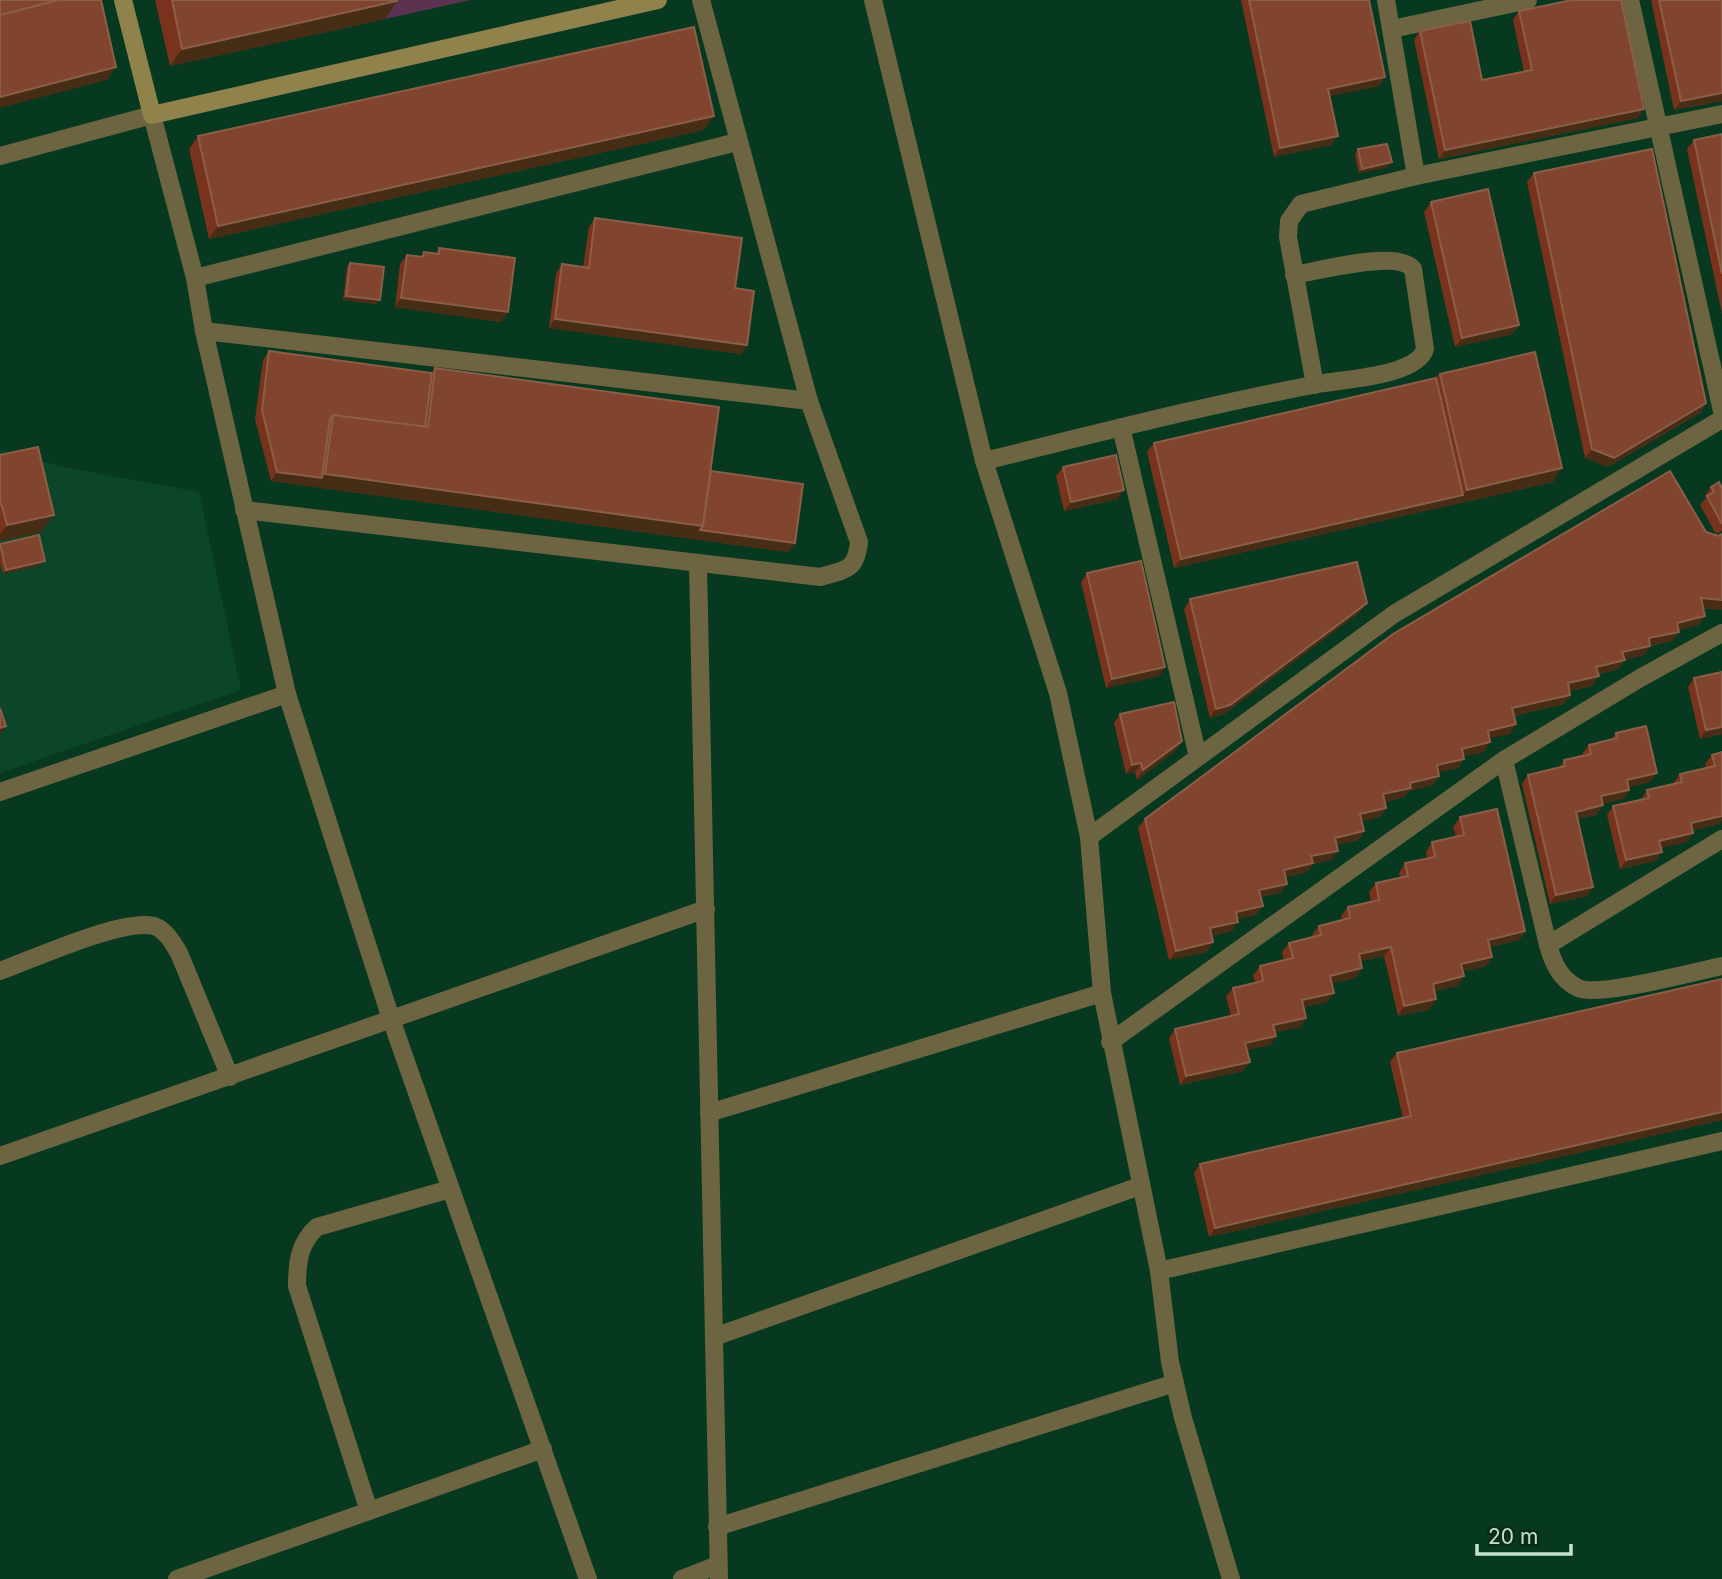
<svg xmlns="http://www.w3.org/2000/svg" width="1722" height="1579" font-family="Inter,sans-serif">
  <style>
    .built { fill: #0c462a }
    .green { fill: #5b3351 }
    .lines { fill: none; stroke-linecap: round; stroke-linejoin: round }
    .street { stroke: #6d6542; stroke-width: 18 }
    .secondary { stroke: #8f824a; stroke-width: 18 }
    .wall { fill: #79321b }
    .shaded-wall { fill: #472d15 }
    .building { fill: #81452f; stroke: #8b5e48; stroke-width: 2 }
  </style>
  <rect width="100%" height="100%" fill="#063920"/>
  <!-- built -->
  <polygon class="built" points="0,450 68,468 199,492 241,690 0,773"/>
  <!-- green -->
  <polygon class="green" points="380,0 471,0 385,19"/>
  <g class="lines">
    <!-- street -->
    <g class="street">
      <path d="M 873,0 L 984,461 C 1095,434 1206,405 1318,384 C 1344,379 1417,376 1425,349 L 1413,269 C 1398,249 1318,271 1294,275"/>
      <polyline points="1386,0 1416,176"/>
      <polyline points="1630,0 1722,411"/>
      <polyline points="1392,29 1528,0"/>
      <polyline points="0,156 152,115 195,278 204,331 287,694 391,1019 588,1579"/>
      <polyline points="195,278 737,142"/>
      <polyline points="204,331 809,401"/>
      <polyline points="1315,385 1288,237 1289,221 1301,204 1416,176 1722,114"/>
      <polyline points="1121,427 1198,757"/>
      <polyline points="984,461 1058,693 1089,837 1102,993 1159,1271 1722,1141"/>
      <path d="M 244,510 L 820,577 C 845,570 856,571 859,542 L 809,401 L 701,0"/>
      <polyline points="698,565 719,1579"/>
      <path d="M 1504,760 L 1548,945 C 1553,963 1560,979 1578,988 C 1598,998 1696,971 1722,966"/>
      <polyline points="0,792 287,694"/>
      <polyline points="1089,837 1394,614 1722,419"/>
      <polyline points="1548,945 1722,839"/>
      <path d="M 0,971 C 33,959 123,918 154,926 C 166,930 173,943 179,953 L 230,1077"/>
      <polyline points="1110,1042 1504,760 1642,677 1722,633"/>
      <polyline points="709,1113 1102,993"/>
      <polyline points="0,1156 706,909"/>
      <path d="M 450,1189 L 317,1227 C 299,1243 297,1263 297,1286 L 369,1511 L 543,1449"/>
      <polyline points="1159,1271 1170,1362 1183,1418 1231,1579"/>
      <polyline points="714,1337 1140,1186"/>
      <polyline points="717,1527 1175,1383"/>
      <polyline points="177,1579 369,1511"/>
      <polyline points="682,1579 718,1565"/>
    </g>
    <!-- secondary -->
    <polyline class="secondary" points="123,0 152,115 658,0"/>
  </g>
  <!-- wall -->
  <g class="wall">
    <polygon points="155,0 397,0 385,19 170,66"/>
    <polygon points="1241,0 1369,0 1385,77 1379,86 1329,96 1338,136 1331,145 1274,157"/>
    <polygon points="1651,0 1722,0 1722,101 1674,110"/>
    <polygon points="1519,11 1638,118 1439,159 1414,40 1420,31 1482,80 1524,72 1513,20"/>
    <polygon points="704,130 209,239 189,149 198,136"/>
    <polygon points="1722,134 1722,314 1687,149 1694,140"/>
    <polygon points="1358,149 1388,167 1359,173 1355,154"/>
    <polygon points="1534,173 1706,403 1700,413 1608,467 1585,458 1527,182"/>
    <polygon points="1431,202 1519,325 1513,334 1455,347 1424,212"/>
    <polygon points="595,218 735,288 747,345 741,354 549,328 556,274 562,264 583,267 589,227"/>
    <polygon points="439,248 508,312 501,322 395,307 400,264 407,255 420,257 424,252 436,253"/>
    <polygon points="350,263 376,304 343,300 347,267"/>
    <polygon points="269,351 432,373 435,368 711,471 795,543 788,552 271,481 255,419 263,360"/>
    <polygon points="1440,374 1553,482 1174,568 1147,452 1154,443 1436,378"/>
    <polygon points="0,455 41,532 0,541"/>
    <polygon points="1063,467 1118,499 1064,511 1056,476"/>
    <polygon points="1670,471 1722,610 1703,608 1705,616 1698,625 1678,630 1672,641 1650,646 1644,655 1624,660 1618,669 1598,674 1599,676 1592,686 1569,691 1570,695 1564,704 1514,716 1510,734 1489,738 1484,752 1464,756 1464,759 1458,768 1438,772 1439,776 1433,785 1409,791 1404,797 1385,802 1386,808 1380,817 1362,821 1364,831 1358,840 1336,845 1331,860 1313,864 1307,872 1285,877 1287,884 1280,893 1261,897 1256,915 1238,919 1232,931 1211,936 1207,952 1169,960 1138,828 1145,819"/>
    <polygon points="1722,486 1722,531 1716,534 1700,505 1706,498 1705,496 1711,487"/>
    <polygon points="0,544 41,565 3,574 0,563"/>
    <polygon points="1087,573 1165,667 1159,676 1106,688 1081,582"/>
    <polygon points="1190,599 1360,612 1224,714 1210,718 1184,609"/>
    <polygon points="1722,670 1722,734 1700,739 1688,687 1694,678 1720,672"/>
    <polygon points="1120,714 1182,741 1176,750 1137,780 1135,772 1126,774 1114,723"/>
    <polygon points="1616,733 1650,782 1629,787 1629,790 1623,799 1602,804 1596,815 1578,819 1593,887 1587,896 1550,904 1522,784 1528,775 1559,768 1564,760 1583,756 1582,754 1589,745 1611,740"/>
    <polygon points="1722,752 1720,824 1693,830 1687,842 1660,848 1655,861 1620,869 1607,815 1613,806 1641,800 1647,790 1673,784 1680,774 1706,768 1705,764 1712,755"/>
    <polygon points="1460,817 1525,931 1519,940 1490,947 1492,957 1486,966 1463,971 1464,976 1457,986 1434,991 1430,1009 1398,1016 1384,956 1360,961 1362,968 1356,978 1332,983 1327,1002 1304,1007 1306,1018 1300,1027 1275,1032 1276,1036 1270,1045 1247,1050 1243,1071 1180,1085 1169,1038 1175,1029 1231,1016 1226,997 1233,988 1255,983 1253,975 1260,966 1284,960 1282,952 1289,943 1313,937 1312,935 1319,926 1342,920 1341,916 1348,907 1371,902 1369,892 1376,883 1400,878 1399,873 1405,863 1427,858 1426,852 1432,842 1456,837 1453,827"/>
    <polygon points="1722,979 1722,1120 1209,1237 1194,1173 1200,1164 1403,1118 1390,1062 1397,1053"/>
  </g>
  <!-- shaded-wall -->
  <g class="shaded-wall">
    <polygon points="397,1 385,19 170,66 182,49"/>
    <polygon points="116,67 107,80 0,108 0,97"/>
    <polygon points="1385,77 1379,86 1321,98 1328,89"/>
    <polygon points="1722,93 1722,101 1674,110 1681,101"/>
    <polygon points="1644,109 1638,118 1439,159 1445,150"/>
    <polygon points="714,116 704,130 209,239 218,226"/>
    <polygon points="1338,136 1331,145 1274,157 1280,148"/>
    <polygon points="1392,162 1388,167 1359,173 1362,169"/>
    <polygon points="346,296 380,300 376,304 343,300"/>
    <polygon points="401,298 508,312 501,322 395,307"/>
    <polygon points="555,319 747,345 741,354 549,328"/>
    <polygon points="1519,325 1513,334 1455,347 1462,338"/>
    <polygon points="1706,403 1700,413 1608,467 1585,458 1592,449"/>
    <polygon points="1562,468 1553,482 1174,568 1181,559 1463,495 1467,490"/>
    <polygon points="277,472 322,478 325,474 703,526 795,543 788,552 271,481"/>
    <polygon points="1124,490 1118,499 1064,511 1071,502"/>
    <polygon points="54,515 41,532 0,541 0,535 7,525"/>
    <polygon points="45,561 41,565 3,574 6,570"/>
    <polygon points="1701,598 1722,600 1722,610 1694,607"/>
    <polygon points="1367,603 1360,612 1224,714 1210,718 1216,709"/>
    <polygon points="1705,616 1698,625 1670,632 1677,623"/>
    <polygon points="1679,632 1672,641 1642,647 1649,638"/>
    <polygon points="1650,646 1644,655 1616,662 1622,652"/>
    <polygon points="1625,660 1618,669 1590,676 1596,667"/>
    <polygon points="1165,667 1159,676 1106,688 1112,679"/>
    <polygon points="1599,676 1592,686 1561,692 1568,683"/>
    <polygon points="1570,695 1564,704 1506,717 1512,708"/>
    <polygon points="1516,724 1510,734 1481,740 1488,731"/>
    <polygon points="6,726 0,735 0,728"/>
    <polygon points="1722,727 1722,734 1700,739 1706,730"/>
    <polygon points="1182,741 1176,750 1137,780 1143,770"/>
    <polygon points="1490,742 1484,752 1455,758 1462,749"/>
    <polygon points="1464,759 1458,768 1430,774 1437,765"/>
    <polygon points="1141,763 1135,772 1126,774 1132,765"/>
    <polygon points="1657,773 1650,782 1620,789 1627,780"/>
    <polygon points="1439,776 1433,785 1409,791 1404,797 1377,804 1383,794 1410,783"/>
    <polygon points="1629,790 1623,799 1594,806 1601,796"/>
    <polygon points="1603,805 1596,815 1569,821 1576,812"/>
    <polygon points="1386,808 1380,817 1354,823 1360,814"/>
    <polygon points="1722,816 1722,820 1720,824 1685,832 1691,823"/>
    <polygon points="1364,831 1358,840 1328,847 1335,838"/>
    <polygon points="1693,833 1687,842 1652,850 1659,841"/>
    <polygon points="1338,851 1331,860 1313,864 1307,872 1277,879 1284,870 1311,856"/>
    <polygon points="1662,852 1655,861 1620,869 1626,860"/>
    <polygon points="1287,884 1280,893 1253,899 1259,890"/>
    <polygon points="1593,887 1587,896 1550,904 1556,895"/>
    <polygon points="1263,906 1256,915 1230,921 1236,912"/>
    <polygon points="1238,922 1232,931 1203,937 1210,928"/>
    <polygon points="1525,931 1519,940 1482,949 1488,940"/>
    <polygon points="1213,942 1207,952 1169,960 1176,951"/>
    <polygon points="1391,947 1384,956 1352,963 1359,954"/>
    <polygon points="1492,957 1486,966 1454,973 1461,964"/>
    <polygon points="1362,968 1356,978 1324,985 1330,976"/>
    <polygon points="1464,976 1457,986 1426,993 1433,984"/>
    <polygon points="1334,993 1327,1002 1296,1009 1302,1000"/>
    <polygon points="1436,999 1430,1009 1398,1016 1404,1006"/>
    <polygon points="1306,1018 1300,1027 1267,1034 1273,1025"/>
    <polygon points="1276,1036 1270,1045 1239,1052 1245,1043"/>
    <polygon points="1250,1062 1243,1071 1180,1085 1186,1076"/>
    <polygon points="1722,1112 1722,1120 1209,1237 1215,1228"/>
  </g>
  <!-- building -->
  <g class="building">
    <polygon points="0,0 59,0 0,15"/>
    <polygon points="59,0 101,0 116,67 0,97 0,14 0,15"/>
    <polygon points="172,0 397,0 397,1 182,49"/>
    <polygon points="1249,0 1369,0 1385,77 1328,89 1338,136 1280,148"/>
    <polygon points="1572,0 1621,0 1644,109 1445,150 1420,31 1470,21 1482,80 1532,70 1519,11"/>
    <polygon points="1659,0 1722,0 1722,93 1681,101"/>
    <polygon points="694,27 714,116 218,226 198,136"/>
    <polygon points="1722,134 1722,274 1694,140"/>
    <polygon points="1387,144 1392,162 1362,169 1358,149"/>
    <polygon points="1652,149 1706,403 1614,458 1592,449 1534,173"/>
    <polygon points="1488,189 1519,325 1462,338 1431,202"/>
    <polygon points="595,218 742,238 735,288 754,291 747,345 555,319 562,264 589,268"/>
    <polygon points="439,248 515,258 508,312 401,298 407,255 423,257 424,252 439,254"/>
    <polygon points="350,263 384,267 380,300 346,296"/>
    <polygon points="269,351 432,373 425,427 333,415 330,419 322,478 277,472 262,410"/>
    <polygon points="1535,352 1562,468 1467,490 1440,374"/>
    <polygon points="435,368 719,407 703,526 325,474 333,415 428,427"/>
    <polygon points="1436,378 1463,495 1181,559 1154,443"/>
    <polygon points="38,447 54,515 7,525 2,506 0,503 0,455"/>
    <polygon points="1116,455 1124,490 1071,502 1063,467"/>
    <polygon points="711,471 803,484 795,543 700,530 703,526"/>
    <polygon points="1670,471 1706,532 1718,536 1722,534 1722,600 1701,598 1705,616 1677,623 1679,632 1649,638 1650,646 1622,652 1625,660 1596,667 1599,676 1568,683 1570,695 1512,708 1516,724 1488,731 1490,742 1462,749 1464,759 1437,765 1439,776 1410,783 1411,788 1383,794 1386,808 1360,814 1364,831 1335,838 1338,851 1311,856 1313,863 1284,870 1287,884 1259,890 1263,906 1236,912 1238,922 1210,928 1213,942 1176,951 1145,819 1393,634"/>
    <polygon points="1719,482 1721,487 1722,486 1722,524 1707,496 1714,492 1711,487"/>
    <polygon points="39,535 45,561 6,570 0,544"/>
    <polygon points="1141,561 1165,667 1112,679 1087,573"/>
    <polygon points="1357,562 1367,603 1230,705 1216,709 1190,599"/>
    <polygon points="1722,672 1722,727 1706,730 1694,678"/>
    <polygon points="1174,702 1182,741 1143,770 1141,763 1132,765 1120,714"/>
    <polygon points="0,708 6,726 0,728"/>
    <polygon points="1646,726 1657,773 1627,780 1629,790 1601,796 1603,805 1576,812 1593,887 1556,895 1528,775 1565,766 1564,760 1591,754 1589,745 1617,738 1616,733"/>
    <polygon points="1722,752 1722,816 1691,823 1693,833 1659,841 1662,852 1626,860 1613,806 1649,798 1647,790 1682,782 1680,774 1715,766 1712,755"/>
    <polygon points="1497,809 1525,931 1488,940 1492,957 1461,964 1464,976 1433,984 1436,999 1404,1006 1391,947 1359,954 1362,968 1330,976 1334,993 1302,1000 1306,1018 1273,1025 1276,1036 1245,1043 1250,1062 1186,1076 1175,1029 1239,1014 1233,988 1263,981 1260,966 1293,958 1289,943 1321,935 1319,926 1350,918 1348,907 1379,900 1376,883 1408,876 1405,863 1435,857 1432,842 1464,835 1460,817"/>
    <polygon points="1722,979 1722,1112 1215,1228 1200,1164 1411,1116 1397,1053"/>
  </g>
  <!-- scale -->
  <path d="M1477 1544v10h94v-10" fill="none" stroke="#c4e2ce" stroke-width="3.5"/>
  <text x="1488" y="1544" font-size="21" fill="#c4e2ce" stroke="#0b2c1a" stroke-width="5" paint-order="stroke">20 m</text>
</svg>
